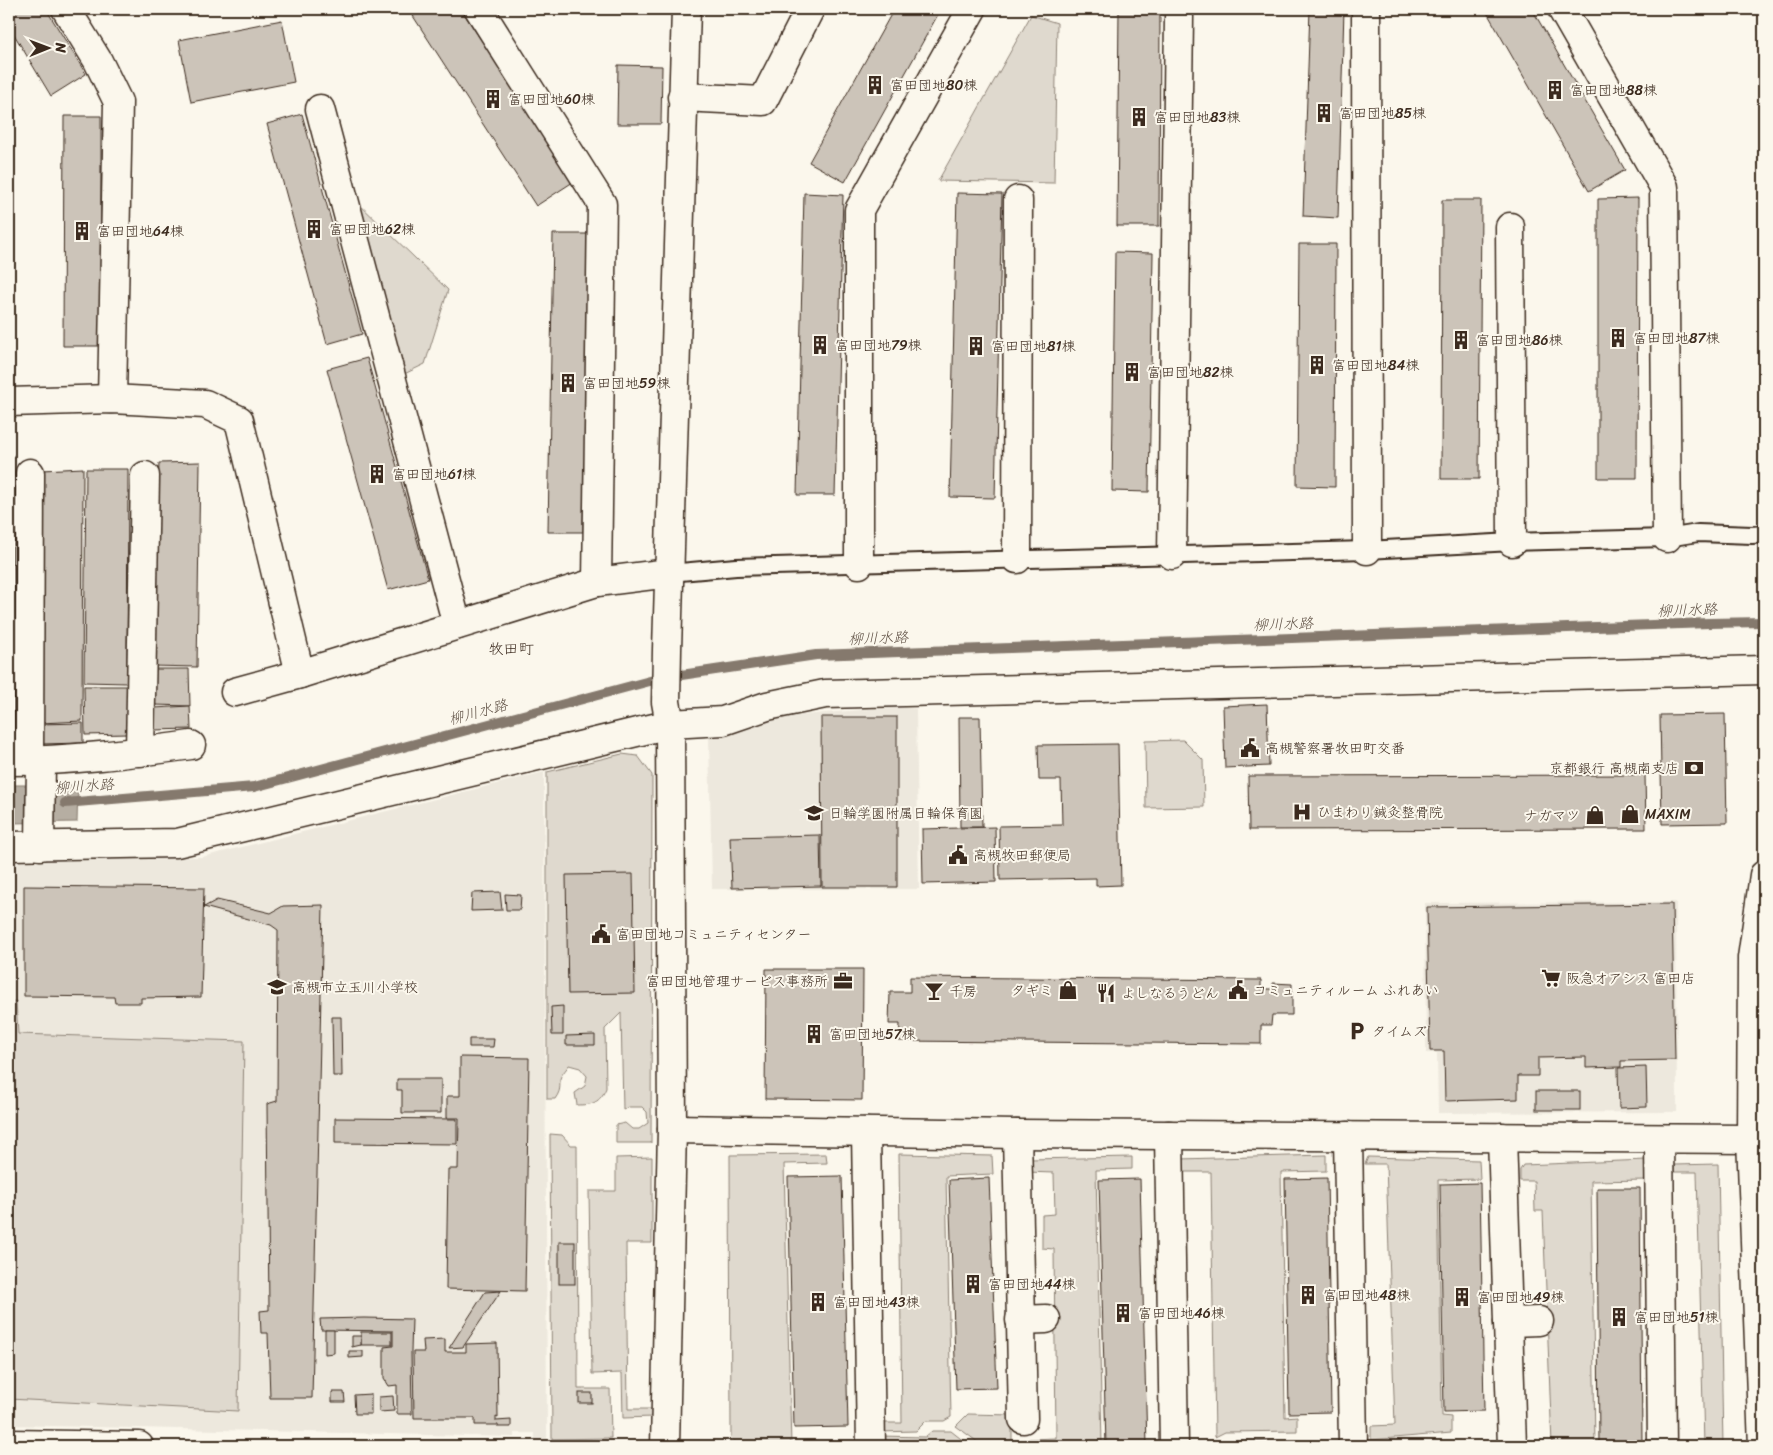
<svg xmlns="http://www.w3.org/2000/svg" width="1773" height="1455" font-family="Sriracha,'Klee One',sans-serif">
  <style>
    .built { fill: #ede8dd }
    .green { fill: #dfd9ce; stroke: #8d8276 }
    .water { fill: #b6aea2; stroke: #85796d }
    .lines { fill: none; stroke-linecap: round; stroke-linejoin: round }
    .stream { stroke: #85796d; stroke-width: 10 }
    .building { fill: #ccc4b9; stroke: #3b2a1e }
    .lane-casing { stroke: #3b2a1e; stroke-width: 20 }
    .street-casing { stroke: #3b2a1e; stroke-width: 31 }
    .secondary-casing { stroke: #3b2a1e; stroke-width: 31 }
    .lane { stroke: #fbf7ec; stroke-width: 16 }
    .street { stroke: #fbf7ec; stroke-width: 28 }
    .secondary { stroke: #fbf7ec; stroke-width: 28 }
    .labels { text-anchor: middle; stroke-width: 4; stroke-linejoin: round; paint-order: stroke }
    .poi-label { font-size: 14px; fill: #3b2a1e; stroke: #fbf7ec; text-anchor: start }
    .water-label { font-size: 15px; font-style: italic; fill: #605246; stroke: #fbf7ec }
    .neighbourhood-label { font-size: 15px; fill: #3b2a1e; stroke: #fbf7ec }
  </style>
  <rect width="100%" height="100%" fill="#fbf7ec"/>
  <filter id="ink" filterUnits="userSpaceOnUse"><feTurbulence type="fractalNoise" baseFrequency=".02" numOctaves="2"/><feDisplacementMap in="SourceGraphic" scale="10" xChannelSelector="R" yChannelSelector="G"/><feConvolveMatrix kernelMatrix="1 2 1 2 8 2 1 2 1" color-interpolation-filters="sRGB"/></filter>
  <g filter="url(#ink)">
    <!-- built -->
    <g class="built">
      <polygon points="894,707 916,709 919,889 712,889 709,736 758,719"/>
      <polygon points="544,772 547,1439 535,1439 535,1433 514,1433 514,1437 9,1425 9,859 202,857"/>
      <polygon points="1676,902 1677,1112 1438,1113 1437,1053 1426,1053 1425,903"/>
    </g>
    <!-- green -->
    <g class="green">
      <polygon points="1031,15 1057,23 1054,183 938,181"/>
      <polygon points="354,199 448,290 425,364 398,377"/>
      <polygon points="1183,740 1203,760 1204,807 1146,808 1145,741"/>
      <path d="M 622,754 L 638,756 L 652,775 L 651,1143 L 616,1143 L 616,1125 L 625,1123 L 632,1129 L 639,1129 L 648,1123 L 647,1112 L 642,1107 L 629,1107 L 623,1110 L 621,1013 L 605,1029 L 606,1088 C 600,1103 592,1105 577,1105 L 575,1093 L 585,1086 L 587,1076 L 580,1068 L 569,1065 C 567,1068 563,1073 561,1076 C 558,1084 563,1088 555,1099 L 547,1099 L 547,772 Z"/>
      <polygon points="16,1001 18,1034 244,1041 238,1411 9,1399 9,1002"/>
      <polygon points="550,1134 562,1135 571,1145 577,1145 578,1389 610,1389 611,1438 552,1439"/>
      <polygon points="826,1154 827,1163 784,1164 791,1446 735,1446 735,1442 731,1437 730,1155"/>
      <polygon points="899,1154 992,1156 993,1174 946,1176 951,1417 944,1421 926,1421 916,1431 879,1432 879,1423 902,1423"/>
      <polygon points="1326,1155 1326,1171 1281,1172 1285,1417 1297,1416 1297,1431 1225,1432 1215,1437 1211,1172 1180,1172 1180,1159"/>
      <polygon points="652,1157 652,1243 626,1243 628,1409 651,1409 652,1417 623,1418 622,1373 592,1374 589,1191 616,1191 616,1158"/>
      <polygon points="1132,1157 1132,1169 1096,1170 1102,1446 1023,1446 1029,1439 1056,1438 1054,1249 1042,1248 1042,1215 1055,1214 1054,1173 1026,1172 1029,1159"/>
      <polygon points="1368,1157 1479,1160 1480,1179 1438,1180 1442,1416 1451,1417 1451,1433 1371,1440 1371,1426 1395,1425 1386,1164 1365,1164"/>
      <polygon points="1646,1160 1646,1180 1591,1181 1595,1446 1552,1446 1543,1211 1535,1211 1534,1181 1520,1181 1520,1170 1523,1165"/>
      <polygon points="1718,1164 1723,1446 1704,1446 1697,1172 1674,1172 1674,1165"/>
      <polygon points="968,1414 1012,1415 1012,1446 983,1446 956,1426"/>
      <polygon points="932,1431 951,1431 970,1446 880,1446 880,1436 925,1437"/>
      <polygon points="1236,1441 1281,1442 1281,1446 1220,1446"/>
    </g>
    <!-- water -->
    <polygon class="water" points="9,785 78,785 77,822 9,823"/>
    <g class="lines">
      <!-- stream -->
      <polyline class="stream" points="65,803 254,787 661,678 816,655 1709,623 1764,622"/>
    </g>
    <!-- building -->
    <g class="building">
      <polygon points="9,9 46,9 86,74 51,96 9,26"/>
      <polygon points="424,9 461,9 573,182 536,206 413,16"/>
      <polygon points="894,9 941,9 845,182 809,162"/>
      <polygon points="1119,9 1160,9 1159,226 1117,226"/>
      <polygon points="1310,9 1344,9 1338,218 1303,216"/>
      <polygon points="1485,9 1532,9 1625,170 1589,191"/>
      <polygon points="282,20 294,82 191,102 179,40"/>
      <polygon points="618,65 662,66 661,124 617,124"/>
      <polygon points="302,114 362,334 327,344 267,124"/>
      <polygon points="64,116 101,116 101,346 63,346"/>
      <polygon points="804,193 843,195 835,495 797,495"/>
      <polygon points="957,193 1002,194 995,498 950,497"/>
      <polygon points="1638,198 1637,478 1598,478 1598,199"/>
      <polygon points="1442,200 1481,200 1479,479 1441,479"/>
      <polygon points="553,234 589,234 583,532 548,532"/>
      <polygon points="1299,244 1336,244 1335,487 1297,486"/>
      <polygon points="1115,252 1153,253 1149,492 1112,491"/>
      <polygon points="367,358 428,579 388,590 327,369"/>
      <polygon points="9,455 13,455 12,725 9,725"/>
      <polygon points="200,462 197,667 152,666 159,463"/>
      <polygon points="83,468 82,721 40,723 42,470"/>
      <polygon points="86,469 128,469 127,683 84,682"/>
      <polygon points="154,669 189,669 190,706 154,705"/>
      <polygon points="84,686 127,686 127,734 85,735"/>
      <polygon points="1267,704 1269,766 1225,768 1223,706"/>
      <polygon points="190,706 191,729 154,730 154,708"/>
      <polygon points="1725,714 1727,823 1662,824 1660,715"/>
      <polygon points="821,717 897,717 897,887 822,887"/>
      <polygon points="959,717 980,717 982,827 960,827"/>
      <polygon points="83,723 83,743 40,744 39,724"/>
      <polygon points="1118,744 1121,885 1096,886 1096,878 1000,880 999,826 1062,825 1061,780 1039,780 1038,745"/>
      <polygon points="1645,775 1646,829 1249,830 1248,776"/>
      <polygon points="995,827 996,882 923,884 922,829"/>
      <polygon points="820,835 821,886 732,888 730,837"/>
      <polygon points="633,874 635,993 568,994 566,875"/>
      <polygon points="24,886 204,888 201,997 141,998 141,1003 115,1003 114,997 24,996"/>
      <polygon points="500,892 502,910 471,911 472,893"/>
      <polygon points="505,894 521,895 520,910 506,910"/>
      <polygon points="217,900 271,913 283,906 323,905 312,1398 270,1398 268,1333 261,1333 260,1311 269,1310 267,1104 277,1101 278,930 271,925 204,907"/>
      <polygon points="1672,904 1675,1060 1621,1061 1621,1067 1586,1068 1586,1057 1538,1058 1538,1076 1518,1076 1518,1099 1445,1101 1444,1051 1430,1051 1427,907"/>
      <polygon points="766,969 863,969 862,1100 765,1099"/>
      <polygon points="910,977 1261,980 1261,989 1273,989 1273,983 1292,984 1292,1015 1272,1015 1271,1025 1261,1025 1261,1044 899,1041 900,1024 889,1024 890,992 910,992"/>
      <polygon points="563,1006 563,1035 552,1035 551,1007"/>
      <polygon points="332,1017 341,1017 342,1076 333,1076"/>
      <polygon points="595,1035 595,1045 566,1045 566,1036"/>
      <polygon points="469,1039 494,1039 493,1047 469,1047"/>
      <polygon points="460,1057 529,1058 525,1291 446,1289 448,1169 458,1169 459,1118 447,1118 447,1096 460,1096"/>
      <polygon points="1646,1067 1647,1107 1619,1108 1618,1068"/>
      <polygon points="397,1079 441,1079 441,1113 402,1113 402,1090 397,1090"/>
      <rect x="1536" y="1091" width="44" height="19"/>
      <polygon points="335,1118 457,1119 457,1144 335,1143"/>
      <polygon points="842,1176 848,1427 794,1428 788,1177"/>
      <polygon points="989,1178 997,1388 956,1389 949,1180"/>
      <polygon points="1327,1178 1331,1412 1289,1413 1285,1179"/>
      <polygon points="1140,1179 1147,1446 1106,1446 1099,1180"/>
      <polygon points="1480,1183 1484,1411 1444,1412 1440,1184"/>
      <polygon points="1597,1188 1640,1188 1642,1446 1599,1446"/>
      <rect x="559" y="1242" width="16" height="42"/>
      <polygon points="501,1291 463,1347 449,1348 485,1292"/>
      <polygon points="364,1318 412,1319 411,1351 412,1414 397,1414 397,1385 389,1386 384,1378 384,1347 393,1346 393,1331 321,1330 320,1319"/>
      <polygon points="325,1330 334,1330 334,1353 325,1354"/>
      <rect x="361" y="1332" width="31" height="13"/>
      <polygon points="352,1336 361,1336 361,1345 352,1347"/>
      <polygon points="445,1339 445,1352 466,1352 466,1344 497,1343 498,1418 496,1417 496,1421 511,1420 511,1427 498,1427 498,1425 475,1425 475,1418 414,1418 413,1352 424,1352 423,1340"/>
      <polygon points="349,1351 363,1351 363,1357 349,1358"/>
      <polygon points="332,1392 344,1392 345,1402 332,1402"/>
      <rect x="579" y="1393" width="13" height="10"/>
      <polygon points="371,1394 371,1414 355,1414 354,1395"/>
      <polygon points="393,1396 394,1411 379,1412 379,1397"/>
    </g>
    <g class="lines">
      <!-- lane casing -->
      <g class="lane-casing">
        <polyline id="lane" points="669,573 736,567 1367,550 1512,542 1667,538 1698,533 1752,535 1764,534"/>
      </g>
      <!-- street casing -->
      <g class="street-casing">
        <g id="street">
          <polyline points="66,9 98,61 118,102 112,399"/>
          <polyline points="479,9 602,204 597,582"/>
          <polyline points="1366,9 1367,550"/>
          <polyline points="1562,9 1664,187 1667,538"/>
          <polyline points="682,97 763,101 810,9"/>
          <polyline points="320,109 457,625"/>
          <polyline points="1510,227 1512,542"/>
          <polyline points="9,402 112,399 205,404 239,420 300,674 597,582 669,573"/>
          <polyline points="1172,555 1179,17"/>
          <polyline points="1017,559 1018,200"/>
          <polyline points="859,564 859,210 972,9"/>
          <polyline points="235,692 300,674"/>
          <polyline points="140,752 145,476"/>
          <path d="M 9,761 C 70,761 131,753 191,745"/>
          <polyline points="29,761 30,473"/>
          <polyline points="9,846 177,843 670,724 723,721 767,706 825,694 1764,670"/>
          <polyline points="40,846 41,761"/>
          <polyline points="672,1129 1017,1134 1751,1139"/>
          <polyline points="866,1132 871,1446"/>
          <polyline points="1017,1134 1023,1419"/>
          <polyline points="1169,1135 1174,1446"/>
          <polyline points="1348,1136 1353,1446"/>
          <polyline points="1502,1137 1512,1446"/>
          <polyline points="1659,1139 1662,1446"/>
          <polyline points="1020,1320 1046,1319"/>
          <polyline points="1508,1322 1539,1321"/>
          <polyline points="9,1444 139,1446"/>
          <polyline points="665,1446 672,1129 670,724 666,702 667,650 686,9"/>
        </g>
      </g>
      <!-- secondary casing -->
      <g class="secondary-casing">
        <polyline id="secondary" points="1763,1446 1751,1139 1752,958 1764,875"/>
      </g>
      <!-- lane -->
      <use href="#lane" class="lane"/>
      <!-- street -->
      <use href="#street" class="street"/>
      <!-- secondary -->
      <use href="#secondary" class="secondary"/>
    </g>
  </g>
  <!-- icons -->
  <defs>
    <g id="building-bare" transform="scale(1.5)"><path d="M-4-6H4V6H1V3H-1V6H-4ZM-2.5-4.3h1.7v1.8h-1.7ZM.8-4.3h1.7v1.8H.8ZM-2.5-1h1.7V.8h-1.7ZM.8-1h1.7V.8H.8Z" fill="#3b2a1e" stroke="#fbf7ec" stroke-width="2.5" paint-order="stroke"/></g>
    <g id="civic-bare" transform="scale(1.5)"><path d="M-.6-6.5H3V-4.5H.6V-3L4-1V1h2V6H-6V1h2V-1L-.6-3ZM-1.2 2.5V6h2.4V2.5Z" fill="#3b2a1e" stroke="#fbf7ec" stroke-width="2.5" paint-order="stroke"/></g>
    <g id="bank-bare" transform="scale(1.5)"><path d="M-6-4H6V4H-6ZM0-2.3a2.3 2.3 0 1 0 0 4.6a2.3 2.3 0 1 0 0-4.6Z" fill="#3b2a1e" stroke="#fbf7ec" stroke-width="2.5" paint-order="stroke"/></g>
    <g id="hospital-bare" transform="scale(1.5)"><path d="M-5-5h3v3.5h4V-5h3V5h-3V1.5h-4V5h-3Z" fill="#3b2a1e" stroke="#fbf7ec" stroke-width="2.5" paint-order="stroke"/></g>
    <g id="school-bare" transform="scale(1.5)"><path d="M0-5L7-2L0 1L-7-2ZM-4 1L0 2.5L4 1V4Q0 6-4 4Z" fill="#3b2a1e" stroke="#fbf7ec" stroke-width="2.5" paint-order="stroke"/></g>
    <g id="shop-bare" transform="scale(1.5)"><path d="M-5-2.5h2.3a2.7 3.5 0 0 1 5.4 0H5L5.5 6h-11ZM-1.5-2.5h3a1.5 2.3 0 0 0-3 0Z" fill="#3b2a1e" stroke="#fbf7ec" stroke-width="2.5" paint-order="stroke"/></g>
    <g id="supermarket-bare" transform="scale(1.5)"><path d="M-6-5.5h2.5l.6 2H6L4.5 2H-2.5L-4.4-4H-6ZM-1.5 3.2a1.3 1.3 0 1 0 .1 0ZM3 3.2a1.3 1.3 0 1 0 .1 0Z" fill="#3b2a1e" stroke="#fbf7ec" stroke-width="2.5" paint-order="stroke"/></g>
    <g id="office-bare" transform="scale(1.5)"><path d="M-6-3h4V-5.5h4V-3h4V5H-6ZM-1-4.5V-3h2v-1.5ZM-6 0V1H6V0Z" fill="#3b2a1e" stroke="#fbf7ec" stroke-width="2.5" paint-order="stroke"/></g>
    <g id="bar-bare" transform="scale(1.5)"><path d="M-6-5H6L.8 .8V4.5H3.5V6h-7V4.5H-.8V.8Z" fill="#3b2a1e" stroke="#fbf7ec" stroke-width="2.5" paint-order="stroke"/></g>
    <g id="restaurant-bare" transform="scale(1.5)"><path d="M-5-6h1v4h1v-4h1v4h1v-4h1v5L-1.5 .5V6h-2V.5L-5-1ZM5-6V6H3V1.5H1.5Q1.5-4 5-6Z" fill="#3b2a1e" stroke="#fbf7ec" stroke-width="2.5" paint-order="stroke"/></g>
    <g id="parking-bare" transform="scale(1.5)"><path d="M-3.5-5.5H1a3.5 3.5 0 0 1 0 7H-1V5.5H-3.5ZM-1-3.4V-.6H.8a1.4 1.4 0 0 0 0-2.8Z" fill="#3b2a1e" stroke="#fbf7ec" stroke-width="2.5" paint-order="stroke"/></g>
  </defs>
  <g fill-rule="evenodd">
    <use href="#building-bare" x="875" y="85"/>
    <use href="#building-bare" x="1555" y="90"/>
    <use href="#building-bare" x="493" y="99"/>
    <use href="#building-bare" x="1324" y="113"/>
    <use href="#building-bare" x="1139" y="117"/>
    <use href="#building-bare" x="314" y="229"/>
    <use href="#building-bare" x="82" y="231"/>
    <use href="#building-bare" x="1618" y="338"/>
    <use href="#building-bare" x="1461" y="340"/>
    <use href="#building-bare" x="820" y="345"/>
    <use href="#building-bare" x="976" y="346"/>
    <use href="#building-bare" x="1317" y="365"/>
    <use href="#building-bare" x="1132" y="372"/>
    <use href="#building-bare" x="568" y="383"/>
    <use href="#building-bare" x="377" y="474"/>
    <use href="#civic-bare" x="1250" y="748"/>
    <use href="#bank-bare" x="1694" y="768"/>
    <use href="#hospital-bare" x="1302" y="812"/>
    <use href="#school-bare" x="814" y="813"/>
    <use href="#shop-bare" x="1630" y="814"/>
    <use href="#shop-bare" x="1595" y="815"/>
    <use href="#civic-bare" x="958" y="855"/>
    <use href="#civic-bare" x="601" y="934"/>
    <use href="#supermarket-bare" x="1551" y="978"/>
    <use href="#office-bare" x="843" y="981"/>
    <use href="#school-bare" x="277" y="987"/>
    <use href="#shop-bare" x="1068" y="990"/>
    <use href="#civic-bare" x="1238" y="990"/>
    <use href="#bar-bare" x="934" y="991"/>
    <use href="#restaurant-bare" x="1106" y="993"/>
    <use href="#parking-bare" x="1357" y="1031"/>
    <use href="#building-bare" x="814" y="1034"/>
    <use href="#building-bare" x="973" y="1284"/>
    <use href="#building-bare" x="1308" y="1295"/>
    <use href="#building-bare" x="1462" y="1297"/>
    <use href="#building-bare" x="818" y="1302"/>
    <use href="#building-bare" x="1123" y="1313"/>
    <use href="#building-bare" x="1619" y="1317"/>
  </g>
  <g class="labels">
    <!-- poi labels -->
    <g class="poi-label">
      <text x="890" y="90">富田団地80棟</text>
      <text x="1570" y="95">富田団地88棟</text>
      <text x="508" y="104">富田団地60棟</text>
      <text x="1339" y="118">富田団地85棟</text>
      <text x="1154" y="122">富田団地83棟</text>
      <text x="329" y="234">富田団地62棟</text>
      <text x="97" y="236">富田団地64棟</text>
      <text x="1633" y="343">富田団地87棟</text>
      <text x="1476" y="345">富田団地86棟</text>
      <text x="835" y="350">富田団地79棟</text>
      <text x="991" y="351">富田団地81棟</text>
      <text x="1332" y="370">富田団地84棟</text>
      <text x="1147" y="377">富田団地82棟</text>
      <text x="583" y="388">富田団地59棟</text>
      <text x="392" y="479">富田団地61棟</text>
      <text x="1265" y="753">高槻警察署牧田町交番</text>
      <text x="1679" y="773" text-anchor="end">京都銀行 高槻南支店</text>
      <text x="1317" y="817">ひまわり鍼灸整骨院</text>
      <text x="829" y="818">日輪学園附属日輪保育園</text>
      <text x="1645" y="819">MAXIM</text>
      <text x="1580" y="820" text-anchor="end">ナガマツ</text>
      <text x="973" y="860">高槻牧田郵便局</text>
      <text x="616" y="939">富田団地コミュニティセンター</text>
      <text x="1566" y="983">阪急オアシス 富田店</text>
      <text x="828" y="986" text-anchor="end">富田団地管理サービス事務所</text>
      <text x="292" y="992">高槻市立玉川小学校</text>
      <text x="1053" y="995" text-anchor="end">タギミ</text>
      <text x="1253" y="995">コミュニティルーム ふれあい</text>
      <text x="949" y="996">千房</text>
      <text x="1121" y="998">よしなるうどん</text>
      <text x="1372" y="1036">タイムズ</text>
      <text x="829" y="1039">富田団地57棟</text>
      <text x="988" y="1289">富田団地44棟</text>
      <text x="1323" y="1300">富田団地48棟</text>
      <text x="1477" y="1302">富田団地49棟</text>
      <text x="833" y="1307">富田団地43棟</text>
      <text x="1138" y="1318">富田団地46棟</text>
      <text x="1634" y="1322">富田団地51棟</text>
    </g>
    <!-- water labels -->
    <g class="water-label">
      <text transform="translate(1687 610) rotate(-2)" y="5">柳川水路</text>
      <text transform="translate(1283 624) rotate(-2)" y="5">柳川水路</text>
      <text transform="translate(878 638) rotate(-2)" y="5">柳川水路</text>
      <text transform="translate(478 712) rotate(-15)" y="5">柳川水路</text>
      <text transform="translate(84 786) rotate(-4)" y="5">柳川水路</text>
    </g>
    <!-- neighbourhood labels -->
    <g class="neighbourhood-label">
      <text x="511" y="654">牧田町</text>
    </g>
  </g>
  <!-- margin -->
  <rect width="1773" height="1455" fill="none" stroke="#fbf7ec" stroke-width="30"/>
  <rect x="15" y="15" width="1743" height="1425" fill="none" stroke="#3b2a1e" stroke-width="2" filter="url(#ink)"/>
  <!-- north arrow -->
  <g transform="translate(48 48) rotate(89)" stroke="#fbf7ec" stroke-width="4" paint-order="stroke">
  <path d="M0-4L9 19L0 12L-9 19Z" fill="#3b2a1e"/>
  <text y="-8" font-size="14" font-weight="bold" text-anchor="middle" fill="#3b2a1e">N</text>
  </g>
</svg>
